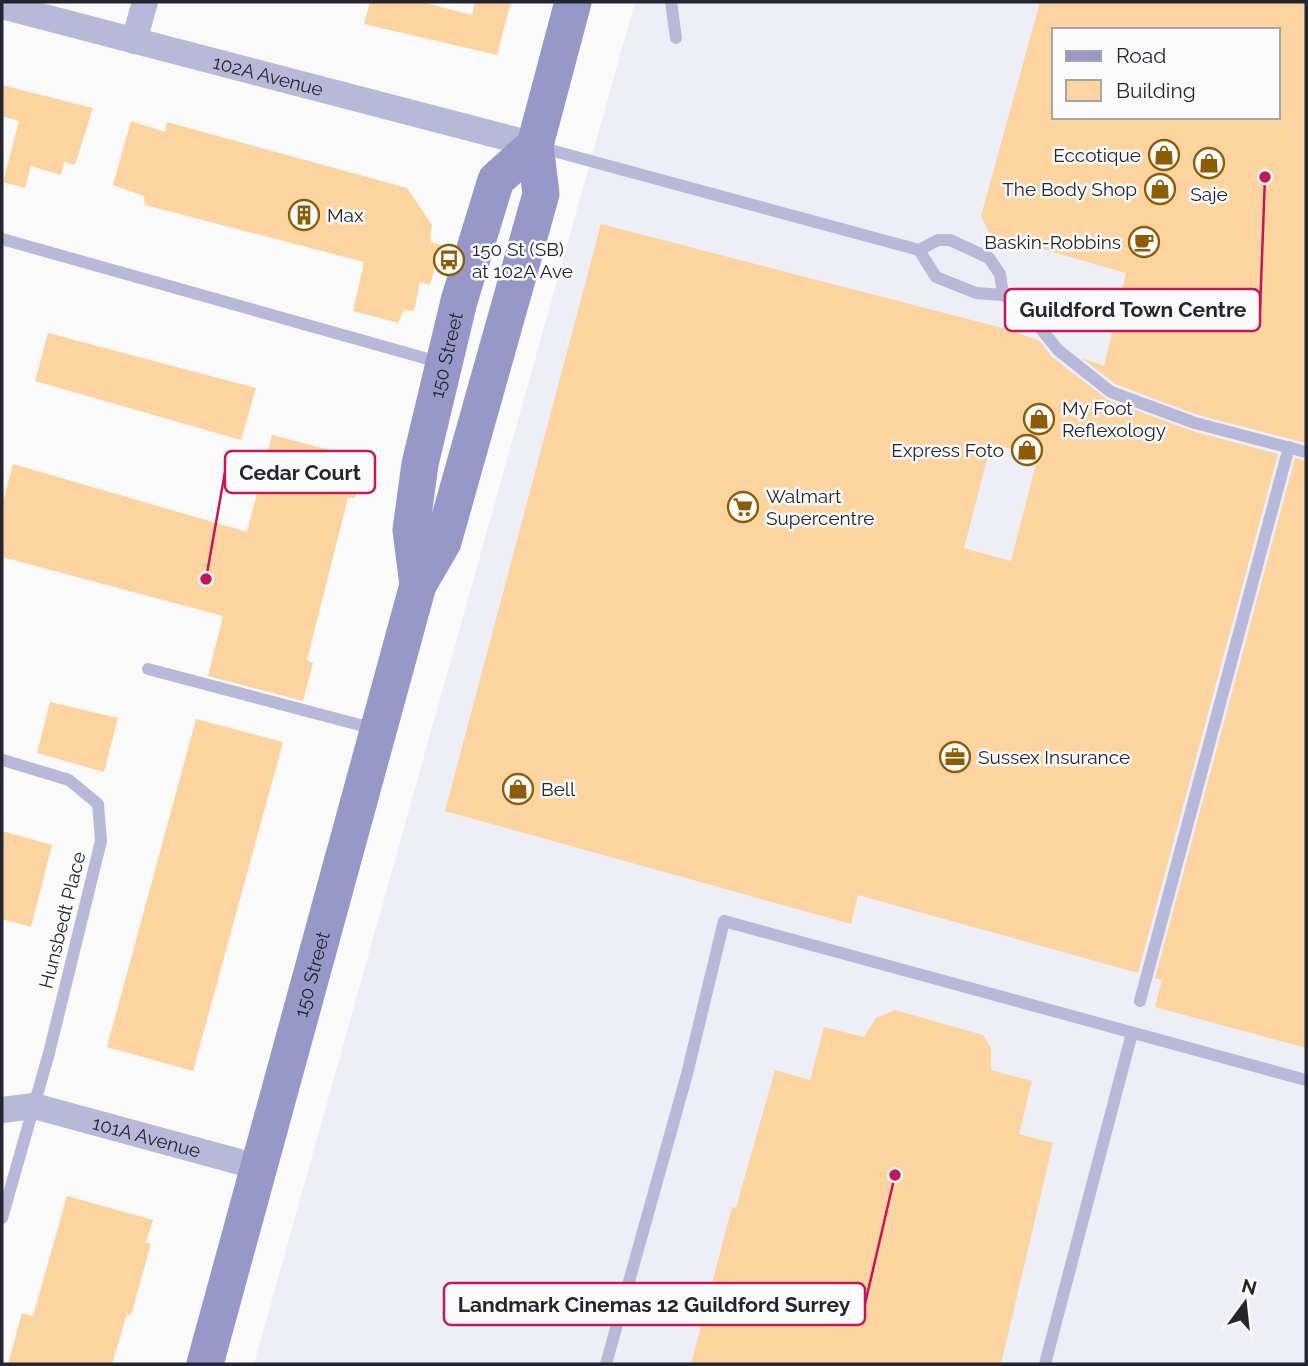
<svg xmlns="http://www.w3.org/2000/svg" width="1308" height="1366" font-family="Raleway,sans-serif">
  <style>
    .built { fill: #eeeef6; fill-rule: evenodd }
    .building { fill: #fcd49f; fill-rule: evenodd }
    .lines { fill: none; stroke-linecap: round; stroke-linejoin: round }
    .service { stroke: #b8b9d9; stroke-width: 12 }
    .minor { stroke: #b8b9d9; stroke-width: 26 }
    .secondary { stroke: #9898c8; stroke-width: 37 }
    .labels { text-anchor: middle; stroke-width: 5; stroke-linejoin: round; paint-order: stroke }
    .street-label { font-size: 19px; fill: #242530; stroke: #fafafa }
    .poi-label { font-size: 19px; fill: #242530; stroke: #fafafa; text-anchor: start }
    .leader { fill: none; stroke: #c2185b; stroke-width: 2.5 }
    .callout-dot { fill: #c2185b; stroke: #fafafa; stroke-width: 2.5 }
    .callout { fill: #fafafa; stroke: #c2185b; stroke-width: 2.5 }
    .callout-label { font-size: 21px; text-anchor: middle; font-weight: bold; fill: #242530 }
  </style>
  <rect width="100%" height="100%" fill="#fafafa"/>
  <!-- built -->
  <path class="built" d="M 635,2 L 1306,2 L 1306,1364 L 254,1364 ZM 1054,30 L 1278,30 L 1278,117 L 1054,117 Z"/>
  <!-- building -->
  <g class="building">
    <polygon points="370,2 422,2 472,15 475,2 511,2 497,55 364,24"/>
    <path d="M 1040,2 L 1306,2 L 1306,443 L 1198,415 L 1115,384 L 1082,358 L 1104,366 L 1126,273 L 990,234 L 981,216 ZM 1054,30 L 1278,30 L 1278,117 L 1054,117 Z"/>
    <polygon points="2,85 93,108 75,165 64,162 61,175 31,166 25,188 3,182 19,121 2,116"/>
    <polygon points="131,121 165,132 167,122 407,188 432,225 430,242 441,245 430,285 420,282 414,311 404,310 398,323 353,311 364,262 145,205 144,196 113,185"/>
    <path d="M 601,224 L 1010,330 L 1040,341 L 1052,357 L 1108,400 L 1192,431 L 1278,454 L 1138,973 L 858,895 L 851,924 L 445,811 ZM 991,444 L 1038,456 L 1011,561 L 964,548 Z"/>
    <polygon points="48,333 256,388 241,440 35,381"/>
    <polygon points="272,435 365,459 355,498 348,498 307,660 313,663 303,701 208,676 223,616 2,557 2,505 13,464 247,532"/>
    <polygon points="1295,458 1306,461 1306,1048 1155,1007 1162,980 1155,978"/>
    <polygon points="50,702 118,718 104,772 37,753"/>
    <polygon points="196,719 283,742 193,1071 107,1047"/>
    <polygon points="2,831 52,845 31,927 2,919"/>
    <polygon points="895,1010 983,1035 991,1048 991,1070 1032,1081 1019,1134 1053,1143 1001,1364 691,1364 732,1207 736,1208 775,1070 810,1080 824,1027 864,1037 876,1018"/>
    <polygon points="67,1196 153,1220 146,1242 151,1244 131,1315 127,1314 112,1364 8,1364 22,1313 33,1316"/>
  </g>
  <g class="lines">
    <!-- service -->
    <g class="service">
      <polyline points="671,2 676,38"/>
      <polyline points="539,147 919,250 936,277 976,293 1003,295 1025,309 1058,350 1111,392 1195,423 1306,452"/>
      <polyline points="2,239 442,363"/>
      <polyline points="919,250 938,240 950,240 989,258 1000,274 1003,295"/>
      <polyline points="148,669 375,729"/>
      <polyline points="1140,1001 1289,447"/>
      <polyline points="2,1218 49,1053 101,841 98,804 69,780 3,760"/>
      <polyline points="606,1364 687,1074 724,921 1306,1080"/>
      <polyline points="1045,1364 1132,1033"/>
    </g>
    <!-- minor -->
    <g class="minor">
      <path id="s1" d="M 2,6 L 535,145"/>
      <polyline points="134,41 145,2"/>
      <path id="s2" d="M 2,1110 L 34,1106 L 258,1167"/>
    </g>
    <!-- secondary -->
    <g class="secondary">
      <path id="s3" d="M 418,585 L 411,530 L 420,464 L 459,301 L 496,180 L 535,145"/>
      <path id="s4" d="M 205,1364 L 418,585 L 443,542 L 541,194 L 535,145 L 573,2"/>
    </g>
  </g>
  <!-- icons -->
  <defs>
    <g id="shop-ring" transform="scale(1.575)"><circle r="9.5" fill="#fafafa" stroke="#8c5d04" stroke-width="1.5"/><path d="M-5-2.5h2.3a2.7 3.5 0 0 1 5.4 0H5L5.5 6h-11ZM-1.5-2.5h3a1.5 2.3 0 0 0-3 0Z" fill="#8c5d04"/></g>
    <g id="building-ring" transform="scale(1.575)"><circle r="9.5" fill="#fafafa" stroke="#8c5d04" stroke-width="1.5"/><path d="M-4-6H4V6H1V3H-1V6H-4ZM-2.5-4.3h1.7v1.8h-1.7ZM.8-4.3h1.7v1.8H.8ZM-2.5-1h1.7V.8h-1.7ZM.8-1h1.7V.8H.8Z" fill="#8c5d04"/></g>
    <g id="cafe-ring" transform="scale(1.575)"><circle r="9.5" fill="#fafafa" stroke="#8c5d04" stroke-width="1.5"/><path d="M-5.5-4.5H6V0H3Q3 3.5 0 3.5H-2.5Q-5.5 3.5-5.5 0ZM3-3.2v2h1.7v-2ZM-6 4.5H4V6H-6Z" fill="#8c5d04"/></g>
    <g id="bus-ring" transform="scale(1.575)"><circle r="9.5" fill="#fafafa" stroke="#8c5d04" stroke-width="1.5"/><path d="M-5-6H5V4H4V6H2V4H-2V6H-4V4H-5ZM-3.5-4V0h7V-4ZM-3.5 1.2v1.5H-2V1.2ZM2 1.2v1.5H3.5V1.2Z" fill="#8c5d04"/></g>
    <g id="supermarket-ring" transform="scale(1.575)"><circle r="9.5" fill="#fafafa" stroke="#8c5d04" stroke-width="1.5"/><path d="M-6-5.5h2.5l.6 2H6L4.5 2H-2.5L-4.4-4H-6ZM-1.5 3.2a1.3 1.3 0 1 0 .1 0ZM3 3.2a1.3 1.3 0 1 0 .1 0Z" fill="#8c5d04"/></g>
    <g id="office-ring" transform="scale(1.575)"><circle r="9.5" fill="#fafafa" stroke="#8c5d04" stroke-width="1.5"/><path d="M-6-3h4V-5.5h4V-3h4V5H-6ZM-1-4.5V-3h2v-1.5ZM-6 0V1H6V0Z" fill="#8c5d04"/></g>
  </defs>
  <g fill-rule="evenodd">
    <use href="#shop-ring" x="1164" y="155"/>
    <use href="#shop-ring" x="1209" y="163"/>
    <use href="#shop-ring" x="1160" y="189"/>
    <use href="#building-ring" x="304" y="215"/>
    <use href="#cafe-ring" x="1144" y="242"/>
    <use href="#bus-ring" x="449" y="260"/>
    <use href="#shop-ring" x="1039" y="419"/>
    <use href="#shop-ring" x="1027" y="450"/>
    <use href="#supermarket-ring" x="743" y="507"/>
    <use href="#office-ring" x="955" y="757"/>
    <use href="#shop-ring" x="518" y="789"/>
  </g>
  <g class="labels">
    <!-- street labels -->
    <g class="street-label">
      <text dy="7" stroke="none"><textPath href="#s1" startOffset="275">102A Avenue</textPath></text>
      <text dy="7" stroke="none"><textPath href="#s3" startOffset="234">150 Street</textPath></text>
      <text transform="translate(62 920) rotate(-76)" y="7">Hunsbedt Place</text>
      <text dy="7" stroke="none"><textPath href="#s4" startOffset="404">150 Street</textPath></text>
      <text dy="7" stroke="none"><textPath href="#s2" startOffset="149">101A Avenue</textPath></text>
    </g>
    <!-- poi labels -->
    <g class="poi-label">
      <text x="1141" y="162" text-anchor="end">Eccotique</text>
      <text x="1137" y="196" text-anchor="end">The Body Shop</text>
      <text x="1209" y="201" text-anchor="middle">Saje</text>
      <text x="327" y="222">Max</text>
      <text x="1121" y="249" text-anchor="end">Baskin-Robbins</text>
      <text x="472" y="256">150 St (SB)<tspan x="472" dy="22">at 102A Ave</tspan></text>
      <text x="1062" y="415">My Foot<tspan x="1062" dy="22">Reflexology</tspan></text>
      <text x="1004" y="457" text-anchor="end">Express Foto</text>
      <text x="766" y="503">Walmart<tspan x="766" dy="22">Supercentre</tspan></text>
      <text x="978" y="764">Sussex Insurance</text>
      <text x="541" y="796">Bell</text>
    </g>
  </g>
  <!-- callouts -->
  <path class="leader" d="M1265 177L1260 310M206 579L225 472M895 1175L865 1304"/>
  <g class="callout-dot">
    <circle cx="1265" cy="177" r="7"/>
    <circle cx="206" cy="579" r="7"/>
    <circle cx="895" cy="1175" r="7"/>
  </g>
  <g class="callout">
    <rect x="1005" y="289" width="255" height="42" rx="7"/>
    <rect x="225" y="451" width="150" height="42" rx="7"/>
    <rect x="444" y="1283" width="421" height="42" rx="7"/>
  </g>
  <g class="callout-label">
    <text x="1133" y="317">Guildford Town Centre</text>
    <text x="300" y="480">Cedar Court</text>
    <text x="654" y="1312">Landmark Cinemas 12 Guildford Surrey</text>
  </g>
  <!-- border -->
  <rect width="1308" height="1366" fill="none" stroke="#242530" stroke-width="7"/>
  <!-- legend -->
  <rect x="1052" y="28" width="228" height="91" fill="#fafafa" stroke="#a4a5a9" stroke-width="2"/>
  <rect x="1066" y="51" width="35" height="10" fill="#9898c8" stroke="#a4a5a9" stroke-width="2"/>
  <text x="1116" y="63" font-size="21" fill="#242530">Road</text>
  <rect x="1066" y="80" width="35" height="21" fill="#fcd49f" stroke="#a4a5a9" stroke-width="2"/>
  <text x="1116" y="98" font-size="21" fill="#242530">Building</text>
  <!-- north arrow -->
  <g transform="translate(1245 1303) rotate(15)" stroke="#fafafa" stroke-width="5" paint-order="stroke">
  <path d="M0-5L12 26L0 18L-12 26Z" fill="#242530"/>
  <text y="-10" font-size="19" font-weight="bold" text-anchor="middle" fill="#242530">N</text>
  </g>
</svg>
